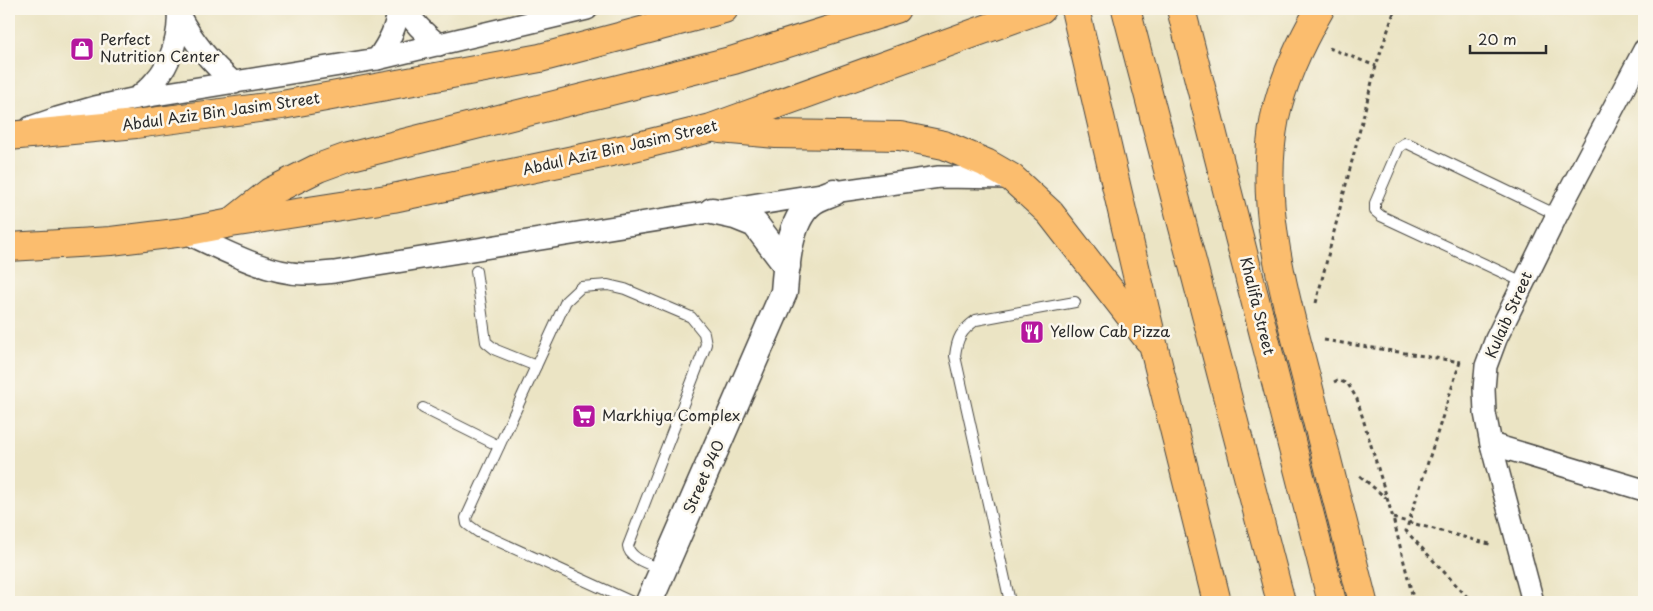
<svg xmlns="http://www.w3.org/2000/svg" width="1653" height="611" font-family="'Playpen Sans',sans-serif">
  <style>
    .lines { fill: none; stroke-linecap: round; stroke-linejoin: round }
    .service-casing { stroke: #484742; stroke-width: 12 }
    .minor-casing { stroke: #484742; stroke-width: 24 }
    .tertiary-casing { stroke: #484742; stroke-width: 29 }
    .primary-casing { stroke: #484742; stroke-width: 30 }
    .path { stroke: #484742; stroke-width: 3; stroke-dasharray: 4 4; stroke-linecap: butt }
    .service { stroke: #fff; stroke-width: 10 }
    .minor { stroke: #fff; stroke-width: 21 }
    .tertiary { stroke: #fff; stroke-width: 26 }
    .primary { stroke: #fbbd6e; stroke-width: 28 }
    .labels { text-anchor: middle; stroke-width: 5; stroke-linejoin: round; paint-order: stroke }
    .poi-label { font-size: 15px; fill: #2b2b2b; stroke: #fbf7ec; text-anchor: start }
    .street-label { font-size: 15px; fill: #2b2b2b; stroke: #fbf7ec }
  </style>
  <rect width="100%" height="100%" fill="#fbf7ec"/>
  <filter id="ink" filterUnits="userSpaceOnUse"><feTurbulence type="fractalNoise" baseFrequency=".02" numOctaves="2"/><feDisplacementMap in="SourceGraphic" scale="10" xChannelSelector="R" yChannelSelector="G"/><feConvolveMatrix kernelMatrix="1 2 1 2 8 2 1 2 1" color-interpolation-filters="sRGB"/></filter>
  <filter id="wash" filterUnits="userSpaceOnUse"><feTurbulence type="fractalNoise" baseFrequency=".0096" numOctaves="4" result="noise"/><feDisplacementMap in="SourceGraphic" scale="20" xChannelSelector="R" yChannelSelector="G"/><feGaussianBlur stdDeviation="1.12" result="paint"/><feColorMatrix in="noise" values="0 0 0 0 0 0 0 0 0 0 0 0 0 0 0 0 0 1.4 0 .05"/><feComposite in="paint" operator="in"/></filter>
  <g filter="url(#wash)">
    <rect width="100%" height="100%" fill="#ebe4c4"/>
  </g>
  <g filter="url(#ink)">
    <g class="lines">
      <!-- service casing -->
      <g class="service-casing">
        <g id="service">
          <polyline points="476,271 486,342 496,350 536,366"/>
          <polyline points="1523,282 1381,216 1375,211 1375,203 1399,147 1405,143 1409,144 1557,215"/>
          <polyline points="423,408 499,446"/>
          <path d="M 632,602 L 478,532 L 467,524 L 466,518 L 566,301 L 581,287 L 608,285 L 625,289 L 691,317 L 704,333 L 706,344 L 703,353 L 628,546 C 629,559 652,565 663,570"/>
          <path d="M 1010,602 L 955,356 C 957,338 961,331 976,320 L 1075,302"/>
        </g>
      </g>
      <!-- minor casing -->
      <g class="minor-casing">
        <g id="minor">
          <path d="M 405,9 C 414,24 425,34 439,45"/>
          <path d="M 179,15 C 194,43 210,62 234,83"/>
          <path d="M 377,59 C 388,44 397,28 398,9"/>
          <path d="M 137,98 C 143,93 149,88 154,82 C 172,63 180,34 178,9"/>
          <polyline points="31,127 57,118 95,107 137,98 377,59 587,9"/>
          <path d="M 184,232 C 219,248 264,273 303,274 C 313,274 324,273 334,272 L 834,192 L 939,177 L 1012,178"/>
          <polyline points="1491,444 1644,490"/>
          <polyline points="1533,602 1491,444 1485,413 1484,389 1486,366 1496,339 1557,215 1644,50"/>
        </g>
      </g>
      <!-- tertiary casing -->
      <g class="tertiary-casing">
        <g id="tertiary">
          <polyline points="712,211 735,216 755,224 787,266"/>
          <path d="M 649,602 L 784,292 C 786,266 789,222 810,204 C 816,198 827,195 834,192"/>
        </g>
      </g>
      <!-- primary casing -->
      <g class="primary-casing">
        <g id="primary">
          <polyline points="1075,9 1154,348 1217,602"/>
          <polyline points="1126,9 1281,602"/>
          <polyline points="1181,9 1332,602"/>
          <path d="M 1320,9 C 1301,42 1283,79 1275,117 C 1257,208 1286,298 1308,385 C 1327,458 1345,530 1363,602"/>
          <polyline points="720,129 776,134 900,136 944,145 986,163 1012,178 1050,213 1148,339"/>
          <polyline points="9,136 136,124 282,105 540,58 724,9"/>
          <polyline points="232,222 270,192 318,168 348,157 734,60 896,9"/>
          <polyline points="9,247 111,241 184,232 231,223 393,198 630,148 711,128 1041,9"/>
        </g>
      </g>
      <!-- path -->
      <g class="path">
        <polyline points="1329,48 1376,66"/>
        <polyline points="1316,303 1376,66 1395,9"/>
        <polyline points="1324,340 1461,362"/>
        <polyline points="1460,362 1406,531 1472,602"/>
        <polyline points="1334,382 1338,380 1348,384 1357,399 1393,518 1414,602"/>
        <polyline points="1360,476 1386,498"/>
        <polyline points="1393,518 1493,545"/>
      </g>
      <!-- service -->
      <use href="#service" class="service"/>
      <!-- minor -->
      <use href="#minor" class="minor"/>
      <!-- tertiary -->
      <use href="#tertiary" class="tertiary"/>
      <!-- primary -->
      <use href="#primary" class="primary"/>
    </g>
  </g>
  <!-- icons -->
  <defs>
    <g id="shop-square" transform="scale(1.25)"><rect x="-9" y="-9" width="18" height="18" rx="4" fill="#b5179e" stroke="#fbf7ec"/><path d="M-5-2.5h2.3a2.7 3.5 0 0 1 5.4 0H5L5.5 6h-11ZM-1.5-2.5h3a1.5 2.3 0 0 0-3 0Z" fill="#fff"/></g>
    <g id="restaurant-square" transform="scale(1.25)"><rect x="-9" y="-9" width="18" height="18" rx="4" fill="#b5179e" stroke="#fbf7ec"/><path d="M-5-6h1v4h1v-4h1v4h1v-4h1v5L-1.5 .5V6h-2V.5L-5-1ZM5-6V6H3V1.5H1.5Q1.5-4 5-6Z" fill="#fff"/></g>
    <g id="supermarket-square" transform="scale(1.25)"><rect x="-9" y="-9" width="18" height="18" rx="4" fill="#b5179e" stroke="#fbf7ec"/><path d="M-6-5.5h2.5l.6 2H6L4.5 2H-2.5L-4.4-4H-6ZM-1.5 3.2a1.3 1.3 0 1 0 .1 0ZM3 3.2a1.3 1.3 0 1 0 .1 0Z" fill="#fff"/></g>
  </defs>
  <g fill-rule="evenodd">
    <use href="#shop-square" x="82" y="49"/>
    <use href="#restaurant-square" x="1032" y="332"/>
    <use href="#supermarket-square" x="584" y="416"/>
  </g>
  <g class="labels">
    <!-- poi labels -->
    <g class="poi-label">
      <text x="100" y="45">Perfect<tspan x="100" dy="17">Nutrition Center</tspan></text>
      <text x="1050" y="337">Yellow Cab Pizza</text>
      <text x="602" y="421">Markhiya Complex</text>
    </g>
    <!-- street labels -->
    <g class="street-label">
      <text transform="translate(221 112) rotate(-8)" y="5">Abdul Aziz Bin Jasim Street</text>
      <text transform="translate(620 148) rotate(-13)" y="5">Abdul Aziz Bin Jasim Street</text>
      <text transform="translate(1257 306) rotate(76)" y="5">Khalifa Street</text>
      <text transform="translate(1509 315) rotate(-66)" y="5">Kulaib Street</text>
      <text transform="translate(704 477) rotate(-66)" y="5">Street 940</text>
    </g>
  </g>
  <!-- margin -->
  <rect width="1653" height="611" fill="none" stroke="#fbf7ec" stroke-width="30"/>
  <!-- scale -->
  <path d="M1470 45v8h76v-8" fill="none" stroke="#2b2b2b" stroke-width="2.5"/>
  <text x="1478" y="45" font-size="15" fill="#2b2b2b" stroke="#fbf7ec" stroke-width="4" paint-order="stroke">20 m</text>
</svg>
